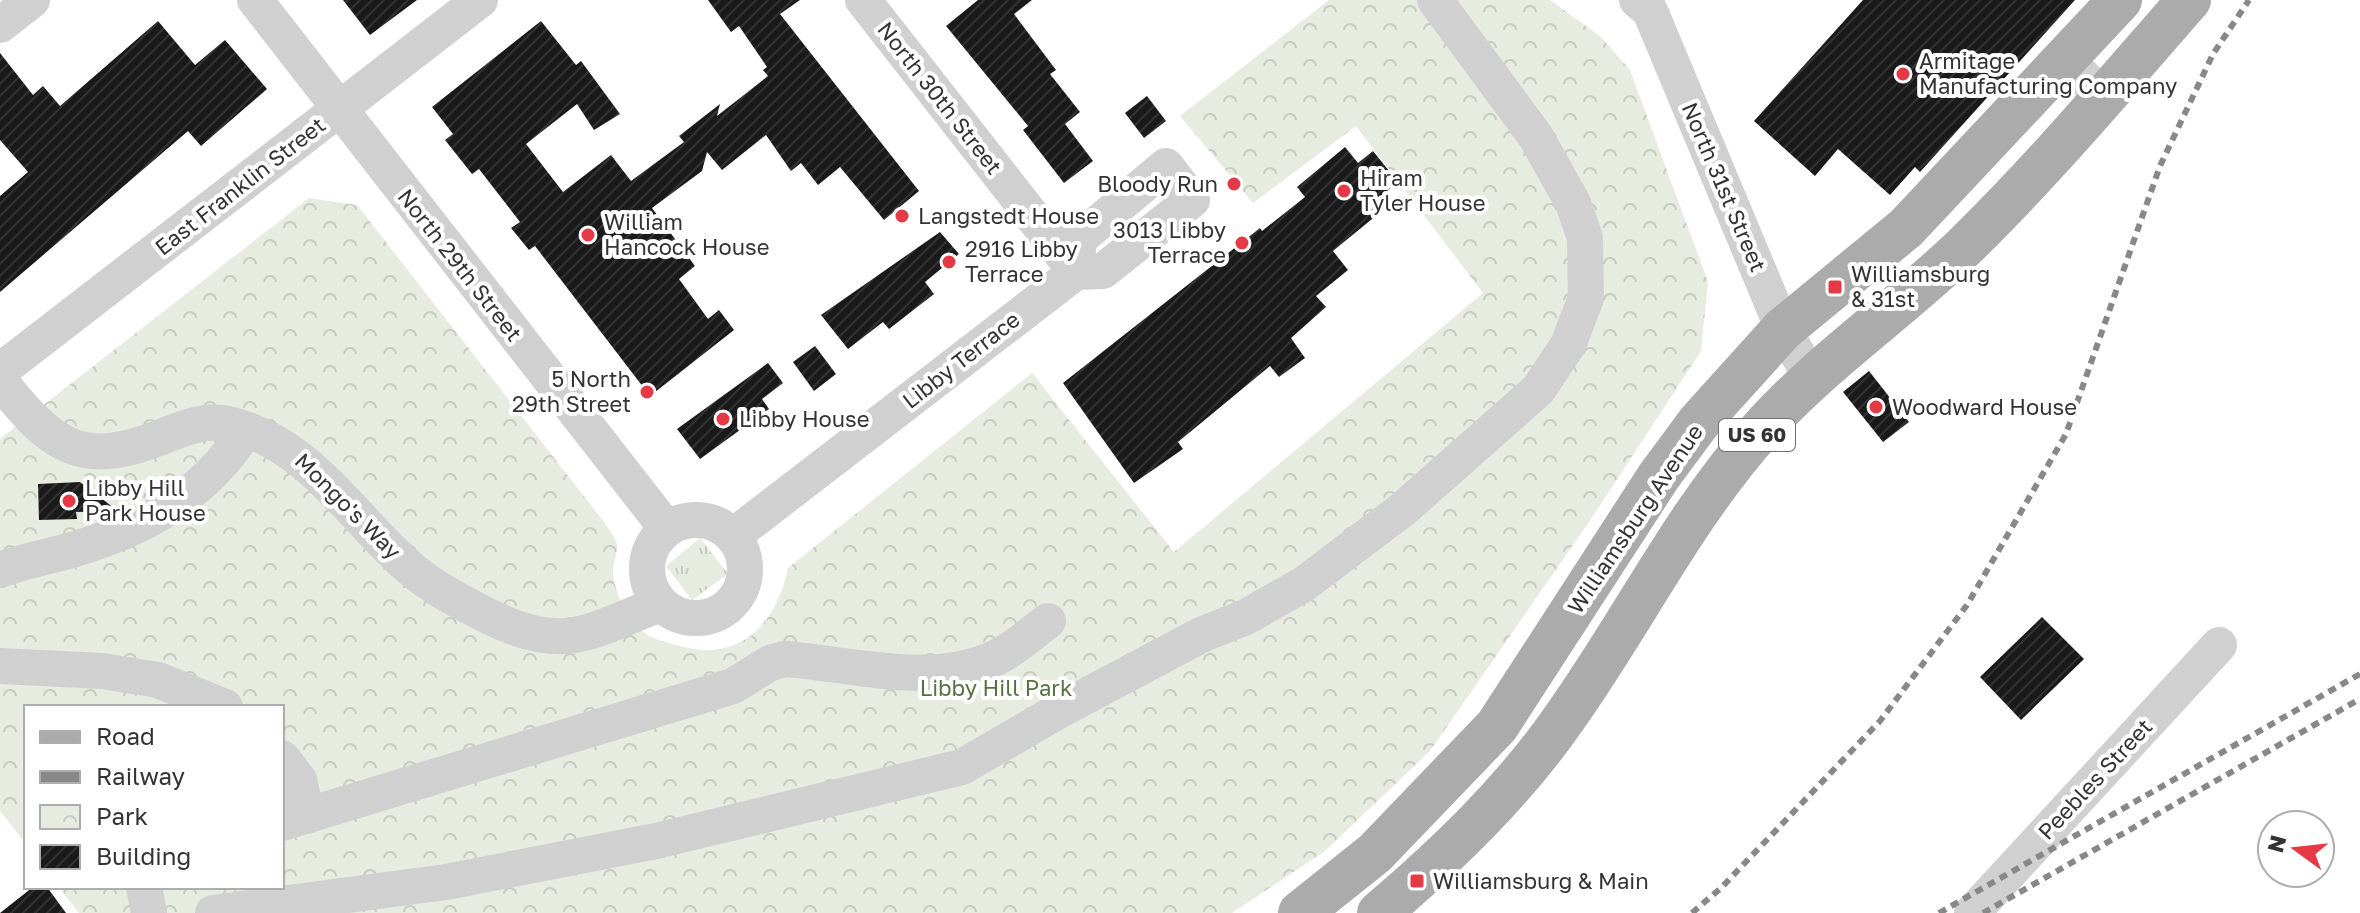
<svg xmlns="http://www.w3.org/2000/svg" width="2360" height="913" font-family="'Golos Text',sans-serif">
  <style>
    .grass { fill: url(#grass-tufts) }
    .park { fill: url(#park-crowns) }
    .building { fill: url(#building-hatch) }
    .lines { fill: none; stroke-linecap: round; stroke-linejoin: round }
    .minor { stroke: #d0d0d0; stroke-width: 36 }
    .major { stroke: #ababab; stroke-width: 44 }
    .rail { stroke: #888; stroke-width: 6; stroke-dasharray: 8 6; stroke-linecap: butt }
    .poi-dot { fill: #e63946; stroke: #fff; stroke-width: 3 }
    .labels { text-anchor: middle; stroke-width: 8; stroke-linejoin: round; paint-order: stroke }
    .shield { fill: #fff; stroke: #707070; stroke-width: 2 }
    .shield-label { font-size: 20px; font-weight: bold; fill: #333 }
    .poi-label { font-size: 22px; fill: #333; stroke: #fff; text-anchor: start }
    .street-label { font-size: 22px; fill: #333; stroke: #fff }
    .park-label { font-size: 22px; fill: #56703f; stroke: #fff }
  </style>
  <defs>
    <pattern id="grass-tufts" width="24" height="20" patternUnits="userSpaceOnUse" patternTransform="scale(2)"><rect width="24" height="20" fill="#e6ecdf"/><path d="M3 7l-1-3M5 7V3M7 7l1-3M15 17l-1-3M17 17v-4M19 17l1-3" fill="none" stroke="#c6cbc0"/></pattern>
    <pattern id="park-crowns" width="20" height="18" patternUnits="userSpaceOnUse" patternTransform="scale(2)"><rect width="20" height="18" fill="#e6ecdf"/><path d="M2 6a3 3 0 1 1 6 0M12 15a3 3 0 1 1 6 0" fill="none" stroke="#c6cbc0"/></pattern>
    <pattern id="building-hatch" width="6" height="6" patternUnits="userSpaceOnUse" patternTransform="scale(2)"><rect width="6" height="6" fill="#1a1a1a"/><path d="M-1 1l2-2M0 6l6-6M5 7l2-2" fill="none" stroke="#333"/></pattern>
  </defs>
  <rect width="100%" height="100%" fill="#fff"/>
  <!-- grass -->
  <polygon class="grass" points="700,538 728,574 692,600 666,566"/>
  <!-- park -->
  <path class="park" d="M 1329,0 L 1550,0 L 1601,37 L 1630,70 L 1708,282 L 1701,351 L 1591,519 L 1430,751 L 1325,851 L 1232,913 L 79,913 L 59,887 L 282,887 L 282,707 L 26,707 L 26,844 L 0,811 L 0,439 L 309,198 L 357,205 L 604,522 C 608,528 615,537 617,544 C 618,551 614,561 613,568 C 612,585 624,613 635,625 C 647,638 664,642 680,646 C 741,663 776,624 788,568 L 1032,373 L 1174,552 L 1483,293 L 1356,126 L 1253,203 L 1180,116 Z"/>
  <!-- building -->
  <g class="building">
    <polygon points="343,0 417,0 370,35"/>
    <polygon points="708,0 800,0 780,14 919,191 884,220 840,167 818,185 801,163 791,171 766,135 722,170 707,152 702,171 652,208 695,266 679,279 708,319 719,310 734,330 650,396 535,246 529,250 511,228 520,222 479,169 472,174 445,140 453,134 432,107 541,21 576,65 581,61 620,114 594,130 577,104 526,144 563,192 611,155 631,181 684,142 679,136 720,104 717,116 768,76 763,70 767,67 739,26 731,32"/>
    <polygon points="978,0 1032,0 1014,14 1056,70 1050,74 1080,112 1065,124 1093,161 1064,183 1023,130 1028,126 946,26"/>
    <polygon points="1863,0 2075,0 1920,172 1915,167 1890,195 1838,149 1815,176 1754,121"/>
    <polygon points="158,21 195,65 225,40 267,89 201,146 188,131 0,292 0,196 28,172 0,140 0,53 33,95 43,86 60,106"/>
    <polygon points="1147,96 1166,121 1144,138 1125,113"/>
    <polygon points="1345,147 1358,163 1373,151 1398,182 1381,196 1389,205 1333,251 1348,270 1316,296 1326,307 1291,338 1305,358 1279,377 1270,366 1178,442 1183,449 1134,483 1063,383 1260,228 1262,231 1305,197 1297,187"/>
    <polygon points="940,232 959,254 925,282 934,294 889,329 883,322 848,349 821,315"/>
    <polygon points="815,346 836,374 814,391 793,362"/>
    <polygon points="768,363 783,383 762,399 769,409 700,459 677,429"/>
    <polygon points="1869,371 1909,422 1883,442 1843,392"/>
    <polygon points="80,482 118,511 76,512 77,519 39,520 38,484"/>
    <polygon points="2042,617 2084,659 2021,720 1980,677"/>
    <polygon points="33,887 47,887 66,913 0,913"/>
  </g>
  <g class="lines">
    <!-- minor -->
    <g class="minor">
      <polyline points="255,0 667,529"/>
      <polyline points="863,0 1076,272"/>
      <polyline points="1637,0 1650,11 1783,329 1811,377"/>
      <polyline points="0,25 32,0"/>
      <polyline points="2065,59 2104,97"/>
      <polyline points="0,371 480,0"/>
      <path d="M 0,381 C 52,446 80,470 164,436 C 183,428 207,419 228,424 C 310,443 350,516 410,568 C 433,588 461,602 488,616 C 514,629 546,640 575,635 C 604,630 633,613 661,604"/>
      <circle cx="696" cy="569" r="49"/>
      <polyline points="733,536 1076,272 1103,271 1192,200 1166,166 1079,239 1076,272"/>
      <path d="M 0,570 C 23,561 48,557 72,550 C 144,529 205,495 246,430"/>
      <polyline points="0,666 102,671 158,680 225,707"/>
      <polyline points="282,758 299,780 307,816"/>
      <path d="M 282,823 L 733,686 L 770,663 L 785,659 C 853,664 940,690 1003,654 C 1019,645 1033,632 1048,621"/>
      <polyline points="144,887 149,913"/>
      <polyline points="213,913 446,882 656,841 962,767 1060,710 1201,635 1246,617 1304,584 1402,510 1538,390 1568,345 1586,298 1585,238 1573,203 1536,137 1435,0"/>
      <polyline points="1972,913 2219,645"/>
    </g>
    <!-- major -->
    <g class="major">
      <polyline points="1300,913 1375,853 1497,726 1659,476 1699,422 1783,329 1906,228 2120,0"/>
      <path d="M 1379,913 C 1447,855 1514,791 1565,717 C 1632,623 1682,519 1759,432 C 1821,362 1898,311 1965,246 C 2044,169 2116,83 2189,0"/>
    </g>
    <!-- rail -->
    <g class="rail">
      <polyline points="1692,913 1722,887 1880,721 1967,605 2066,434 2160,166 2213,54 2249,0"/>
      <polyline points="1939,913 2360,674"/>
      <polyline points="1983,913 2360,699"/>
    </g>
  </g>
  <!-- markers -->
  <g class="poi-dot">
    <circle cx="1903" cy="74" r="8"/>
    <circle cx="1234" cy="184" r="8"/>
    <circle cx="1344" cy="191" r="8"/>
    <circle cx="902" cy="216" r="8"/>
    <circle cx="588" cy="235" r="8"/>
    <circle cx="1242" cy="243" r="8"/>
    <circle cx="949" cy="262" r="8"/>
    <rect x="1827" y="279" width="16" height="16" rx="4"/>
    <circle cx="647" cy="392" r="8"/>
    <circle cx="1876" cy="407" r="8"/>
    <circle cx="723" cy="419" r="8"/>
    <circle cx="69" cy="501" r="8"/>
    <rect x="1409" y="873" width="16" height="16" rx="4"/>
  </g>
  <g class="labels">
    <!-- shield labels -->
    <rect class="shield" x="1719" y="419" width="76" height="32" rx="6"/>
    <g class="shield-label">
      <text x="1757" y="442">US 60</text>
    </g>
    <!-- poi labels -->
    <g class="poi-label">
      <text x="1919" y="69">Armitage<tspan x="1919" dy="25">Manufacturing Company</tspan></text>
      <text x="1360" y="186">Hiram<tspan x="1360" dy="25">Tyler House</tspan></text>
      <text x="1218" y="192" text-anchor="end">Bloody Run</text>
      <text x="918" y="224">Langstedt House</text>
      <text x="604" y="230">William<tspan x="604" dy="25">Hancock House</tspan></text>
      <text x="1226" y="238" text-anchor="end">3013 Libby<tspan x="1226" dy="25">Terrace</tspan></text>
      <text x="965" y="257">2916 Libby<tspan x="965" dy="25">Terrace</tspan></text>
      <text x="1851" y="282">Williamsburg<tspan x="1851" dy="25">&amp; 31st</tspan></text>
      <text x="631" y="387" text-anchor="end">5 North<tspan x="631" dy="25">29th Street</tspan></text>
      <text x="1892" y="415">Woodward House</text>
      <text x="739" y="427">Libby House</text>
      <text x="85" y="496">Libby Hill<tspan x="85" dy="25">Park House</tspan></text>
      <text x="1433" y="889">Williamsburg &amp; Main</text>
    </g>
    <!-- street labels -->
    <g class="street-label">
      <text transform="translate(940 98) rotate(52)" y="8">North 30th Street</text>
      <text transform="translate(240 186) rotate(-38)" y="8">East Franklin Street</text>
      <text transform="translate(1724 187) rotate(67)" y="8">North 31st Street</text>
      <text transform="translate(460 265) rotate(52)" y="8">North 29th Street</text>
      <text transform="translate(961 360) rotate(-38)" y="8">Libby Terrace</text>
      <text transform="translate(348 506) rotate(45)" y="8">Mongo's Way</text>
      <text transform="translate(1635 519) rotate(-56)" y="8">Williamsburg Avenue</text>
      <text transform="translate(2095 779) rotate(-47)" y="8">Peebles Street</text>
    </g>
    <!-- park labels -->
    <g class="park-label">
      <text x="996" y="696">Libby Hill Park</text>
    </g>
  </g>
  <!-- legend -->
  <rect x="24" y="705" width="260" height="184" fill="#ffffff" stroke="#adadad" stroke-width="2"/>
  <rect x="40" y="731" width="40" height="12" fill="#ababab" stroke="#adadad" stroke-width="2"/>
  <text x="96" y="745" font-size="24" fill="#333333">Road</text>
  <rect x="40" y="771" width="40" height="12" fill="#888888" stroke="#adadad" stroke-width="2"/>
  <text x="96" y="785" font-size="24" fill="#333333">Railway</text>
  <rect x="40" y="805" width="40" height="24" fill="url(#park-crowns)" stroke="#adadad" stroke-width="2"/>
  <text x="96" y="825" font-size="24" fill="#333333">Park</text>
  <rect x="40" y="845" width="40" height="24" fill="url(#building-hatch)" stroke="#adadad" stroke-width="2"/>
  <text x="96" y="865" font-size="24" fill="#333333">Building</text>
  <!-- north arrow -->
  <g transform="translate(2296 849) rotate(285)"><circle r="38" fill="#ffffff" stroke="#adadad" stroke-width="2"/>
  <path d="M0-6L14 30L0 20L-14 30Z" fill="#e63946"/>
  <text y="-12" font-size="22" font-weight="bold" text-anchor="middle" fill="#333333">N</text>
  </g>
</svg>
